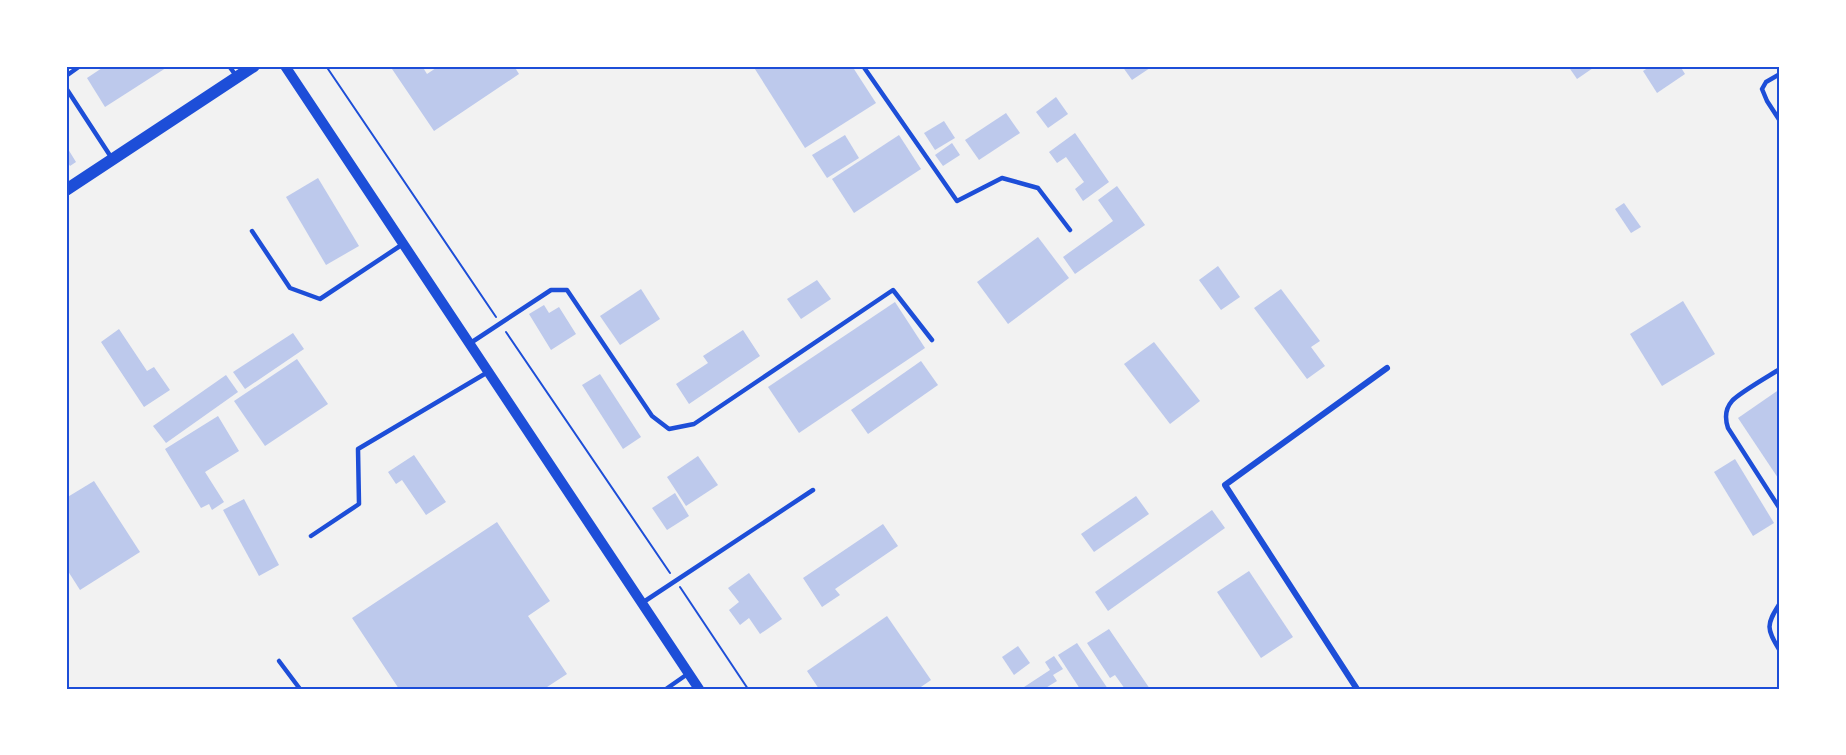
<svg xmlns="http://www.w3.org/2000/svg" width="1846" height="755" font-family="Roboto,sans-serif">
  <style>
    .building { fill: #bdc9ec }
    .lines { fill: none; stroke-linecap: round; stroke-linejoin: round }
    .path { stroke: #1d4ed8; stroke-width: 2 }
    .service { stroke: #1d4ed8; stroke-width: 4.5 }
    .minor { stroke: #1d4ed8; stroke-width: 6 }
    .tertiary { stroke: #1d4ed8; stroke-width: 10 }
    .secondary { stroke: #1d4ed8; stroke-width: 12 }
    .neatline { fill: none; stroke: #1d4ed8; stroke-width: 2 }
  </style>
  <rect width="100%" height="100%" fill="#f2f2f2"/>
  <!-- building -->
  <g class="building">
    <polygon points="105,66 169,66 105,107 87,78"/>
    <polygon points="390,66 422,66 427,74 439,66 514,66 519,74 434,131"/>
    <polygon points="753,66 852,66 876,103 805,148"/>
    <polygon points="1122,66 1153,66 1132,80"/>
    <polygon points="1568,66 1596,66 1577,79"/>
    <polygon points="1651,66 1680,66 1685,74 1657,93 1643,71"/>
    <polygon points="1056,97 1068,114 1048,128 1036,112"/>
    <polygon points="1006,113 1020,133 979,160 965,140"/>
    <polygon points="944,121 955,138 935,150 924,133"/>
    <polygon points="1075,133 1109,182 1083,201 1075,189 1084,182 1066,157 1057,163 1049,152"/>
    <polygon points="845,135 859,158 827,178 812,155"/>
    <polygon points="899,135 921,169 854,213 832,179"/>
    <polygon points="952,143 960,155 943,166 935,155"/>
    <polygon points="68,149 76,162 70,166 68,163 66,165 66,150"/>
    <polygon points="318,178 359,246 326,265 286,197"/>
    <polygon points="1117,186 1145,225 1075,274 1063,257 1113,221 1098,200"/>
    <polygon points="1624,203 1641,227 1631,233 1615,209"/>
    <polygon points="1038,237 1069,278 1008,324 977,282"/>
    <polygon points="1218,266 1240,297 1221,310 1199,280"/>
    <polygon points="817,280 831,299 801,319 787,299"/>
    <polygon points="641,289 660,319 620,345 600,316"/>
    <polygon points="1281,289 1320,341 1311,347 1325,366 1307,379 1254,308"/>
    <polygon points="1683,301 1715,354 1662,386 1630,334"/>
    <polygon points="895,302 925,348 799,433 768,387"/>
    <polygon points="544,305 549,313 559,307 576,334 551,350 529,314"/>
    <polygon points="119,329 147,371 154,367 170,390 144,407 101,342"/>
    <polygon points="743,330 760,356 689,404 676,384 708,363 703,356"/>
    <polygon points="293,333 304,349 245,389 233,372"/>
    <polygon points="1154,342 1200,401 1170,424 1124,364"/>
    <polygon points="297,359 328,404 265,446 234,401"/>
    <polygon points="921,361 938,385 868,434 851,410"/>
    <polygon points="600,374 641,437 623,449 582,385"/>
    <polygon points="226,375 238,392 166,443 153,426"/>
    <polygon points="1780,389 1780,481 1738,418"/>
    <polygon points="218,416 239,451 205,472 224,502 212,510 209,504 201,508 165,449"/>
    <polygon points="414,455 446,502 426,515 402,480 396,484 388,472"/>
    <polygon points="698,456 718,485 686,506 667,477"/>
    <polygon points="1735,459 1774,523 1753,536 1714,472"/>
    <polygon points="94,481 140,552 80,590 66,568 66,498"/>
    <polygon points="675,493 689,516 667,530 652,508"/>
    <polygon points="1136,496 1149,514 1094,552 1081,534"/>
    <polygon points="244,499 279,565 259,576 223,510"/>
    <polygon points="1212,510 1225,528 1108,611 1095,592"/>
    <polygon points="497,522 550,601 528,616 567,674 544,689 399,689 352,618"/>
    <polygon points="883,524 898,546 835,589 840,595 822,607 803,578"/>
    <polygon points="1249,571 1293,637 1261,658 1217,592"/>
    <polygon points="749,573 782,619 760,634 749,618 740,625 729,610 739,602 728,588"/>
    <polygon points="887,616 931,680 918,689 819,689 807,671"/>
    <polygon points="1109,629 1150,689 1125,689 1115,675 1110,678 1087,643"/>
    <polygon points="1077,643 1108,689 1080,689 1058,655"/>
    <polygon points="1018,646 1030,663 1014,675 1002,657"/>
    <polygon points="1054,656 1063,669 1053,675 1057,681 1044,689 1021,689 1050,670 1045,662"/>
  </g>
  <g class="lines">
    <!-- path -->
    <g class="path">
      <polyline points="326,66 496,317"/>
      <polyline points="506,332 670,573"/>
      <polyline points="680,587 748,689"/>
    </g>
    <!-- service -->
    <g class="service">
      <polyline points="229,66 237,77"/>
      <polyline points="863,66 957,201 1002,178 1038,188 1070,230"/>
      <polyline points="1780,74 1766,82 1762,89 1767,101 1780,121"/>
      <polyline points="66,76 80,66"/>
      <polyline points="66,88 111,157"/>
      <polyline points="252,231 290,288 320,299 403,244"/>
      <polyline points="469,344 551,290 567,290 652,416 669,429 694,424 893,290 932,340"/>
      <path d="M 1780,369 C 1769,376 1739,393 1732,401 C 1725,409 1725,419 1728,428 L 1780,509"/>
      <polyline points="311,536 359,504 358,449 488,372"/>
      <polyline points="642,603 813,490"/>
      <path d="M 1780,603 C 1766,625 1766,628 1780,651"/>
      <polyline points="279,661 300,689"/>
      <polyline points="666,689 689,673"/>
    </g>
    <!-- minor -->
    <polyline class="minor" points="1357,689 1225,485 1387,368"/>
    <!-- tertiary -->
    <polyline class="tertiary" points="285,66 699,689"/>
    <!-- secondary -->
    <polyline class="secondary" points="66,190 254,66"/>
  </g>
  <!-- border -->
  <rect width="1846" height="755" fill="none" stroke="#ffffff" stroke-width="135"/>
  <rect x="68" y="68" width="1710" height="620" class="neatline"/>
</svg>
